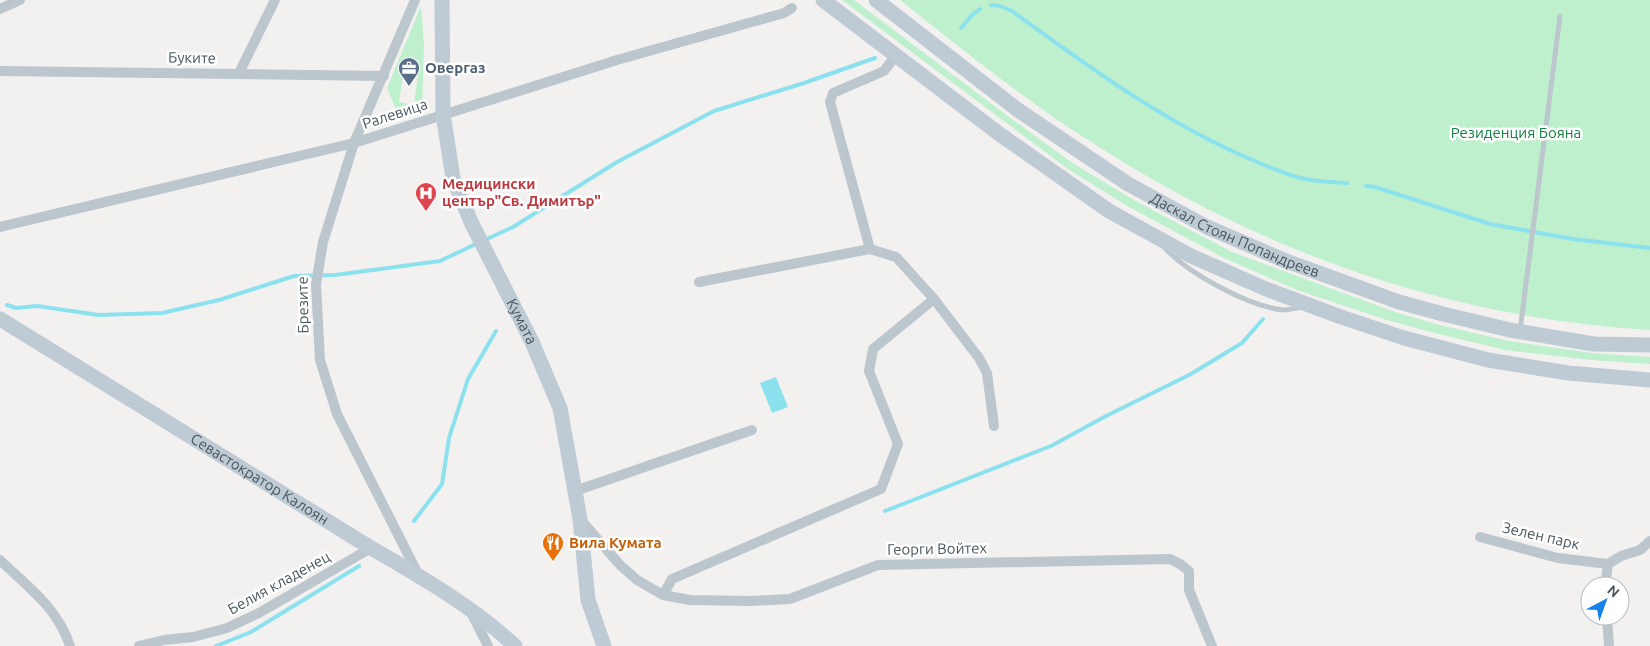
<svg xmlns="http://www.w3.org/2000/svg" width="1650" height="646" font-family="Ubuntu,sans-serif">
  <style>
    .green { fill: #bef0ce; fill-rule: evenodd }
    .water { fill: #8be1ee }
    .lines { fill: none; stroke-linecap: round; stroke-linejoin: round }
    .stream { stroke: #8be1ee; stroke-width: 4 }
    .lane { stroke: #bcc6cd; stroke-width: 5 }
    .street { stroke: #bcc6cd; stroke-width: 10 }
    .secondary { stroke: #becad4; stroke-width: 15 }
    .labels { text-anchor: middle; stroke-width: 5; stroke-linejoin: round; paint-order: stroke }
    .street-label { font-size: 15px; fill: #48555e; stroke: #fff }
    .service-label { font-size: 15px; font-weight: bold; fill: #4e5e75; stroke: #fff; text-anchor: start }
    .park-label { font-size: 15px; fill: #158243; stroke: #fff }
    .health-label { font-size: 15px; font-weight: bold; fill: #be3a42; stroke: #fff; text-anchor: start }
    .food-label { font-size: 15px; font-weight: bold; fill: #c56008; stroke: #fff; text-anchor: start }
  </style>
  <rect width="100%" height="100%" fill="#f3f0f0"/>
  <!-- green -->
  <g class="green">
    <polygon points="842,0 854,0 1009,117 1071,162 1132,199 1232,252 1395,312 1439,325 1509,341 1592,353 1650,357 1650,364 1591,360 1505,350 1435,333 1390,321 1297,290 1224,258 1129,207 1068,169"/>
    <path d="M 900,0 L 1650,0 L 1650,330 C 1443,317 1258,251 1085,138 C 1020,96 960,48 900,0 Z"/>
    <path d="M 421,6 L 424,45 L 422,112 L 399,117 L 387,88 ZM 404,69 L 418,72 L 414,105 L 399,102 Z"/>
  </g>
  <!-- water -->
  <polygon class="water" points="776,377 788,407 772,413 760,383"/>
  <g class="lines">
    <!-- stream -->
    <g class="stream">
      <path d="M 991,5 L 1000,6 L 1012,11 C 1085,64 1158,118 1241,155 C 1262,164 1283,174 1305,179 C 1319,182 1333,182 1347,183"/>
      <polyline points="961,28 972,15 980,9"/>
      <polyline points="1366,186 1375,187 1490,224 1573,239 1650,248"/>
      <polyline points="485,240 513,227 617,162 714,111 804,83 875,58"/>
      <polyline points="7,305 16,308 37,306 99,315 162,313 219,300 294,276 335,275 440,261 478,243"/>
      <polyline points="885,511 1051,446 1106,416 1191,374 1242,343 1263,319"/>
      <polyline points="414,521 442,484 449,438 468,379 496,331"/>
      <polyline points="216,646 251,632 359,566"/>
    </g>
    <!-- lane -->
    <g class="lane">
      <path d="M 1164,247 C 1187,273 1248,306 1283,310 C 1289,310 1296,308 1302,307"/>
      <polyline points="1520,331 1560,16"/>
    </g>
    <!-- street -->
    <g class="street">
      <polyline points="415,0 354,143 323,242 316,284 320,360 337,414 418,574"/>
      <polyline points="0,9 20,0"/>
      <polyline points="0,71 384,76"/>
      <polyline points="239,73 275,0"/>
      <polyline points="0,227 354,143 617,60 784,13 792,8"/>
      <polyline points="870,249 830,102 833,93 884,71 896,55"/>
      <polyline points="699,282 870,249 896,257 934,299 979,358 987,373 994,426"/>
      <polyline points="575,491 752,430"/>
      <polyline points="581,520 620,565 637,580 663,595 690,600 750,601 790,599 878,565 1170,559 1180,564 1189,571 1189,590 1212,646"/>
      <polyline points="1480,537 1558,558 1608,564 1621,556 1640,550 1650,541"/>
      <path d="M 0,560 C 29,588 57,607 70,646"/>
      <polyline points="1605,586 1608,564"/>
      <polyline points="663,595 672,579 881,489 898,444 869,371 873,349 934,299"/>
      <polyline points="472,614 488,646"/>
      <polyline points="1607,616 1609,646"/>
      <polyline points="139,646 164,640 193,637 227,628 259,613 371,548"/>
    </g>
    <!-- secondary -->
    <g class="secondary">
      <path id="s1" d="M 442,0 L 443,114 L 453,178 L 471,222 L 532,342 L 560,408 L 580,519 L 588,600 L 604,646"/>
      <polyline points="823,0 998,133 1109,211 1191,256 1266,289 1341,317 1404,338 1488,360 1568,373 1650,380"/>
      <path id="s2" d="M 876,0 L 1018,110 L 1128,184 L 1207,227 L 1286,261 L 1399,302 L 1443,314 L 1510,330 L 1594,344 L 1650,345"/>
      <path id="s3" d="M 0,319 L 371,548 C 421,577 472,606 515,646"/>
    </g>
  </g>
  <!-- icons -->
  <defs>
    <g id="office-pin" transform="scale(1.125)"><path d="M0 17L-7.5 6A9.5 9.5 0 1 1 7.5 6Z" fill="#5c6f8a" stroke="#fff"/><path d="M-6-3h4V-5.5h4V-3h4V5H-6ZM-1-4.5V-3h2v-1.5ZM-6 0V1H6V0Z" fill="#fff"/></g>
    <g id="hospital-pin" transform="scale(1.125)"><path d="M0 17L-7.5 6A9.5 9.5 0 1 1 7.5 6Z" fill="#e0444e" stroke="#fff"/><path d="M-5-5h3v3.5h4V-5h3V5h-3V1.5h-4V5h-3Z" fill="#fff"/></g>
    <g id="restaurant-pin" transform="scale(1.125)"><path d="M0 17L-7.5 6A9.5 9.5 0 1 1 7.5 6Z" fill="#e8710a" stroke="#fff"/><path d="M-5-6h1v4h1v-4h1v4h1v-4h1v5L-1.5 .5V6h-2V.5L-5-1ZM5-6V6H3V1.5H1.5Q1.5-4 5-6Z" fill="#fff"/></g>
  </defs>
  <g fill-rule="evenodd">
    <use href="#office-pin" x="409" y="68"/>
    <use href="#hospital-pin" x="426" y="193"/>
    <use href="#restaurant-pin" x="553" y="543"/>
  </g>
  <g class="labels">
    <!-- street labels -->
    <g class="street-label">
      <text transform="translate(192 58) rotate(1)" y="5">Буките</text>
      <text transform="translate(395 114) rotate(-18)" y="5">Ралевица</text>
      <text dy="5" stroke="none"><textPath href="#s2" startOffset="431">Даскал Стоян Попандреев</textPath></text>
      <text transform="translate(303 305) rotate(-91)" y="5">Брезите</text>
      <text dy="5" stroke="none"><textPath href="#s1" startOffset="338">Кумата</textPath></text>
      <text dy="5" stroke="none"><textPath href="#s3" startOffset="305">Севастократор Калоян</textPath></text>
      <text transform="translate(1541 536) rotate(13)" y="5">Зелен парк</text>
      <text transform="translate(937 549) rotate(-1)" y="5">Георги Войтех</text>
      <text transform="translate(279 583) rotate(-29)" y="5">Белия кладенец</text>
    </g>
    <!-- service labels -->
    <g class="service-label">
      <text x="425" y="73">Овергаз</text>
    </g>
    <!-- park labels -->
    <g class="park-label">
      <text x="1516" y="138">Резиденция Бояна</text>
    </g>
    <!-- health labels -->
    <g class="health-label">
      <text x="442" y="189">Медицински<tspan x="442" dy="17">център"Св. Димитър"</tspan></text>
    </g>
    <!-- food labels -->
    <g class="food-label">
      <text x="569" y="548">Вила Кумата</text>
    </g>
  </g>
  <!-- north arrow -->
  <g transform="translate(1605 601) rotate(41)"><circle r="24" fill="#ffffff" stroke="#b6bbbf"/>
  <path d="M0-4L9 19L0 12L-9 19Z" fill="#1682e7"/>
  <text y="-8" font-size="14" font-weight="bold" text-anchor="middle" fill="#48555e">N</text>
  </g>
</svg>
